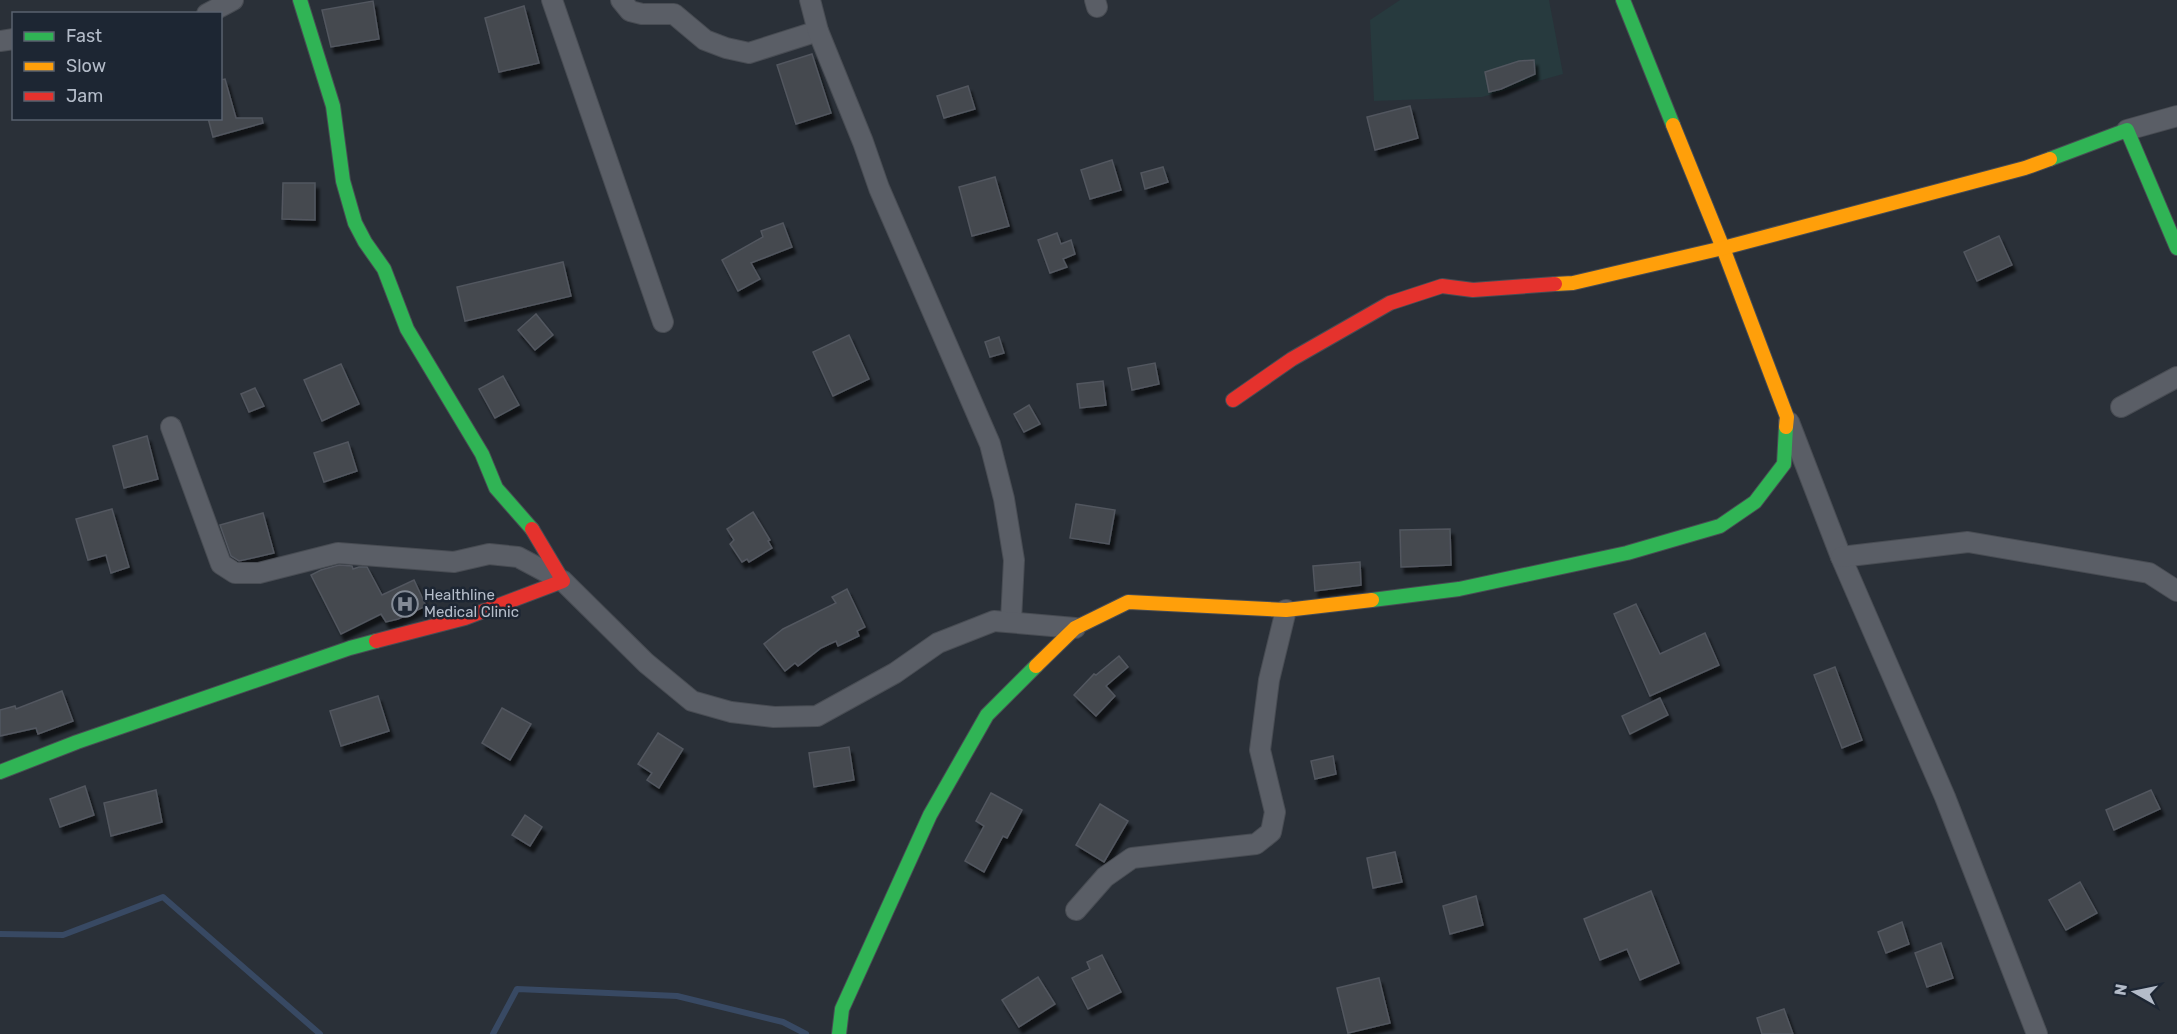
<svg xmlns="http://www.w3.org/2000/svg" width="2177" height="1034" font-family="Rubik,sans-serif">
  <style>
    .green { fill: #273a3e }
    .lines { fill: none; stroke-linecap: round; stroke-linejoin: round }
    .stream { stroke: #384963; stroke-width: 6 }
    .building { fill: #444950; stroke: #52575f; stroke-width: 1.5; filter: url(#shadow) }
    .street-casing { stroke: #484c53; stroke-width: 22 }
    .fast-casing { stroke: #484c53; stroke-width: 16 }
    .slow-casing { stroke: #484c53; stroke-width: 16 }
    .jam-casing { stroke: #484c53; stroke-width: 16 }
    .street { stroke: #5a5e66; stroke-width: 20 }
    .fast { stroke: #30b455; stroke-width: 14 }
    .slow { stroke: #ff9f0a; stroke-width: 14 }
    .jam { stroke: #e5322d; stroke-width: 14 }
    .labels { text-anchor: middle; stroke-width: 5; stroke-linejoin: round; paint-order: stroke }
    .poi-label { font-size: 15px; fill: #b4bcc9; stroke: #1d2633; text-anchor: start }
  </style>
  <defs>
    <filter id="shadow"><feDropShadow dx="3.5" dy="6" stdDeviation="1.5" flood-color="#0009"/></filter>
  </defs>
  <rect width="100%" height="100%" fill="#2a3038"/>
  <!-- green -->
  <polygon class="green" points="1400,0 1549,0 1563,74 1482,97 1374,101 1370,20"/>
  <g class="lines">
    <!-- stream -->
    <g class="stream">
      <polyline points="0,934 63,935 163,897 320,1034"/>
      <polyline points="493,1034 517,989 677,996 783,1022 806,1034"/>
    </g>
  </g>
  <!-- building -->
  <g class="building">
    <polygon points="373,1 379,39 331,47 322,10"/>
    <polygon points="524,6 539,63 499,72 485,18"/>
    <polygon points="812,54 831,113 796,124 777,65"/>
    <polygon points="1534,60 1535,74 1501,89 1489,92 1485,72 1519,61"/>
    <polygon points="225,79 236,118 262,118 263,123 213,137 208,118 220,118 220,80"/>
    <polygon points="968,86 975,109 944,118 937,96"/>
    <polygon points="1410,106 1418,138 1375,150 1367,117"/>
    <polygon points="1112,160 1121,190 1090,199 1081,170"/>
    <polygon points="1163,167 1168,182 1145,189 1141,173"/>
    <polygon points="995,177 1009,226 972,236 959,187"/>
    <polygon points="283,183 315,183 315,220 282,219"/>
    <polygon points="783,223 792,247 751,263 760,279 738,291 722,260 763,237 761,231"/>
    <polygon points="1057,233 1061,244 1071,240 1075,254 1063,259 1067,267 1050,273 1038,240"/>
    <polygon points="1999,236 2012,265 1977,281 1964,252"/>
    <polygon points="563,262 571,296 465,321 457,287"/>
    <polygon points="536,314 553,335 535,350 518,330"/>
    <polygon points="849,335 869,379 833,396 813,352"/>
    <polygon points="999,337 1004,353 990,357 985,342"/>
    <polygon points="1155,363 1159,384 1132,390 1128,368"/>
    <polygon points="341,364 359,404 322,421 304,380"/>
    <polygon points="503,376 519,405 495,418 479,389"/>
    <polygon points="1103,381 1106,405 1080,408 1077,384"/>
    <polygon points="255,388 264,406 249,412 241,394"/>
    <polygon points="1029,405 1040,424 1024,432 1014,414"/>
    <polygon points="147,436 158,479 124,488 113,446"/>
    <polygon points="348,442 357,471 324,482 314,453"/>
    <polygon points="1076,504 1115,510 1109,544 1070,538"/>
    <polygon points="112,509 129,567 111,573 106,555 88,560 76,519"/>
    <polygon points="753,512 770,540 768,541 772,548 749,562 747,559 742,562 730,544 734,540 727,529"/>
    <polygon points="263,513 274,553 239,561 231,556 220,525"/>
    <polygon points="1450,529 1451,565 1401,567 1400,530"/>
    <polygon points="1360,562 1361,585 1315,591 1313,566"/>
    <polygon points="339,565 352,566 353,569 359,567 367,567 382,595 414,580 426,606 398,619 386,622 381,614 341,634 311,575 321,570"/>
    <polygon points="847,589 865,627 857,631 859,636 838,646 836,641 821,648 798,666 795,663 785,671 764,644 783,629 836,603 832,597"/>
    <polygon points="1636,604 1660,654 1705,633 1719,665 1650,696 1614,614"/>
    <polygon points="1119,656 1128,667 1106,686 1115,696 1096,716 1074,695 1094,674 1096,675"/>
    <polygon points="1835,667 1862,740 1842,748 1814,675"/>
    <polygon points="62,691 73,721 38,734 36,728 0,736 0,710 15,706 16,709"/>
    <polygon points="378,696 389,731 341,746 330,711"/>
    <polygon points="1660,698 1668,715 1630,734 1622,716"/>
    <polygon points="502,708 531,724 510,760 482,743"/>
    <polygon points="658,733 683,749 659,788 647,780 652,773 638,764"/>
    <polygon points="849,747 854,780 814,787 809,753"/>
    <polygon points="1333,756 1336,774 1315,779 1311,761"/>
    <polygon points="85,786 94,815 60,827 50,799"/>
    <polygon points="156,790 162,822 111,836 104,803"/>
    <polygon points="2151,790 2160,809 2114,830 2106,810"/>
    <polygon points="991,793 1022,810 1007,838 1003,836 984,872 965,861 984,826 976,821"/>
    <polygon points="1100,804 1128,821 1104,862 1076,845"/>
    <polygon points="525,815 542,827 530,846 512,835"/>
    <polygon points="1395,852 1402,882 1373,888 1367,858"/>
    <polygon points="2080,882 2097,913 2066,930 2049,900"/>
    <polygon points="1651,891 1679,963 1640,980 1627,949 1600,960 1584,919"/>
    <polygon points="1476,896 1483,925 1450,934 1443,906"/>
    <polygon points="1902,922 1909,944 1886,953 1878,932"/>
    <polygon points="1941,943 1953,978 1927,987 1915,953"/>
    <polygon points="1102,955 1121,992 1088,1009 1072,978 1090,969 1087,962"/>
    <polygon points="1038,977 1055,1004 1019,1027 1002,1000"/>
    <polygon points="1379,978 1390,1023 1348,1033 1337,988"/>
    <polygon points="1784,1009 1793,1034 1762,1034 1757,1018"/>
  </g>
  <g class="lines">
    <!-- street casing -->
    <g class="street-casing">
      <g id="street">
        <polyline points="552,0 663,322"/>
        <polyline points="621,0 630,11 642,14 674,14 705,40 726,48 749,53 818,31"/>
        <polyline points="810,0 818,31 863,142 879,188 990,444 1004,499 1014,560 1011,621"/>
        <polyline points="1095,0 1097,7"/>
        <polyline points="207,14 233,0"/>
        <polyline points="0,41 14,39"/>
        <polyline points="2127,130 2177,116"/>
        <polyline points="2121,407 2177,377"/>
        <polyline points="1789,422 1841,557 1945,797 2037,1034"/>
        <polyline points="171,427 221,564 235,573 259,573 338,553 454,562 489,554 518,557 563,581 646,663 692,701 731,712 774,717 817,716 895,673 938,643 994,621 1075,628"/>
        <polyline points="1841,557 1968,542 2149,573 2177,591"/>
        <polyline points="1076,910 1105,877 1132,858 1256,844 1271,832 1275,812 1260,750 1269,680 1286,610"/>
      </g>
    </g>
    <!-- fast casing -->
    <g class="fast-casing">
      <g id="fast">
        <polyline points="300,0 333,106 343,181 355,223 365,242 384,269 407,329 482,454 496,488 532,529"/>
        <polyline points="1623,0 1673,125"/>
        <polyline points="2050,159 2127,130 2177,248"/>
        <polyline points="1372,600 1459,589 1627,553 1720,526 1755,502 1784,464 1786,427"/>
        <polyline points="0,772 77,742 350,648 376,641"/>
        <polyline points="839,1034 842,1009 930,815 987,715 1036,666"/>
      </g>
    </g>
    <!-- slow casing -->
    <g class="slow-casing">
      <g id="slow">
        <polyline points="1673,125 1723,248 1787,417 1786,427"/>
        <polyline points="1555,284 1573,283 1723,248 2025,168 2050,159"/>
        <polyline points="1036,666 1075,628 1128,602 1286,610 1372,600"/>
      </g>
    </g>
    <!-- jam casing -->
    <g class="jam-casing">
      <g id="jam">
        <polyline points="1233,400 1292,359 1390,303 1442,286 1473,290 1555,284"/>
        <polyline points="376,641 465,618 563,581 532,529"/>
      </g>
    </g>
    <!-- street -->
    <use href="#street" class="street"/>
    <!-- fast -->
    <use href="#fast" class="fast"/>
    <!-- slow -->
    <use href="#slow" class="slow"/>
    <!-- jam -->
    <use href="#jam" class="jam"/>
  </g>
  <!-- icons -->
  <defs>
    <g id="hospital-ring" transform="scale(1.35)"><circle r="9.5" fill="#1d2633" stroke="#848b96" stroke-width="1.5"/><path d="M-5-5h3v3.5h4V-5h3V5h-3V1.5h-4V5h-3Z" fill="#848b96"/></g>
  </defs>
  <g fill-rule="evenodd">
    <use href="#hospital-ring" x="405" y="604"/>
  </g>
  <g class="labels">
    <!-- poi labels -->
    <g class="poi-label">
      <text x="424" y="600">Healthline<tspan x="424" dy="17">Medical Clinic</tspan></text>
    </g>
  </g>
  <!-- legend -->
  <rect x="12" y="12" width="210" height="108" fill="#1d2633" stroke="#59626f" stroke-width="1.5"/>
  <rect x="24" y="32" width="30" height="9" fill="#30b455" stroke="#59626f" stroke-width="1.5"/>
  <text x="66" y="42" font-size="18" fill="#b4bcc9">Fast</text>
  <rect x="24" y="62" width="30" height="9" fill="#ff9f0a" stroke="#59626f" stroke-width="1.5"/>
  <text x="66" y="72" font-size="18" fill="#b4bcc9">Slow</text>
  <rect x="24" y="92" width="30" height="9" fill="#e5322d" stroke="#59626f" stroke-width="1.5"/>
  <text x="66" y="102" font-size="18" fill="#b4bcc9">Jam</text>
  <!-- north arrow -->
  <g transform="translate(2135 992) rotate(279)" stroke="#1d2633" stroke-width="4.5" paint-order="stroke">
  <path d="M0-4.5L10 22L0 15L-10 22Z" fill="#b4bcc9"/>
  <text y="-9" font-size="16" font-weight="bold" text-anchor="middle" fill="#b4bcc9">N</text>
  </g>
</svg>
